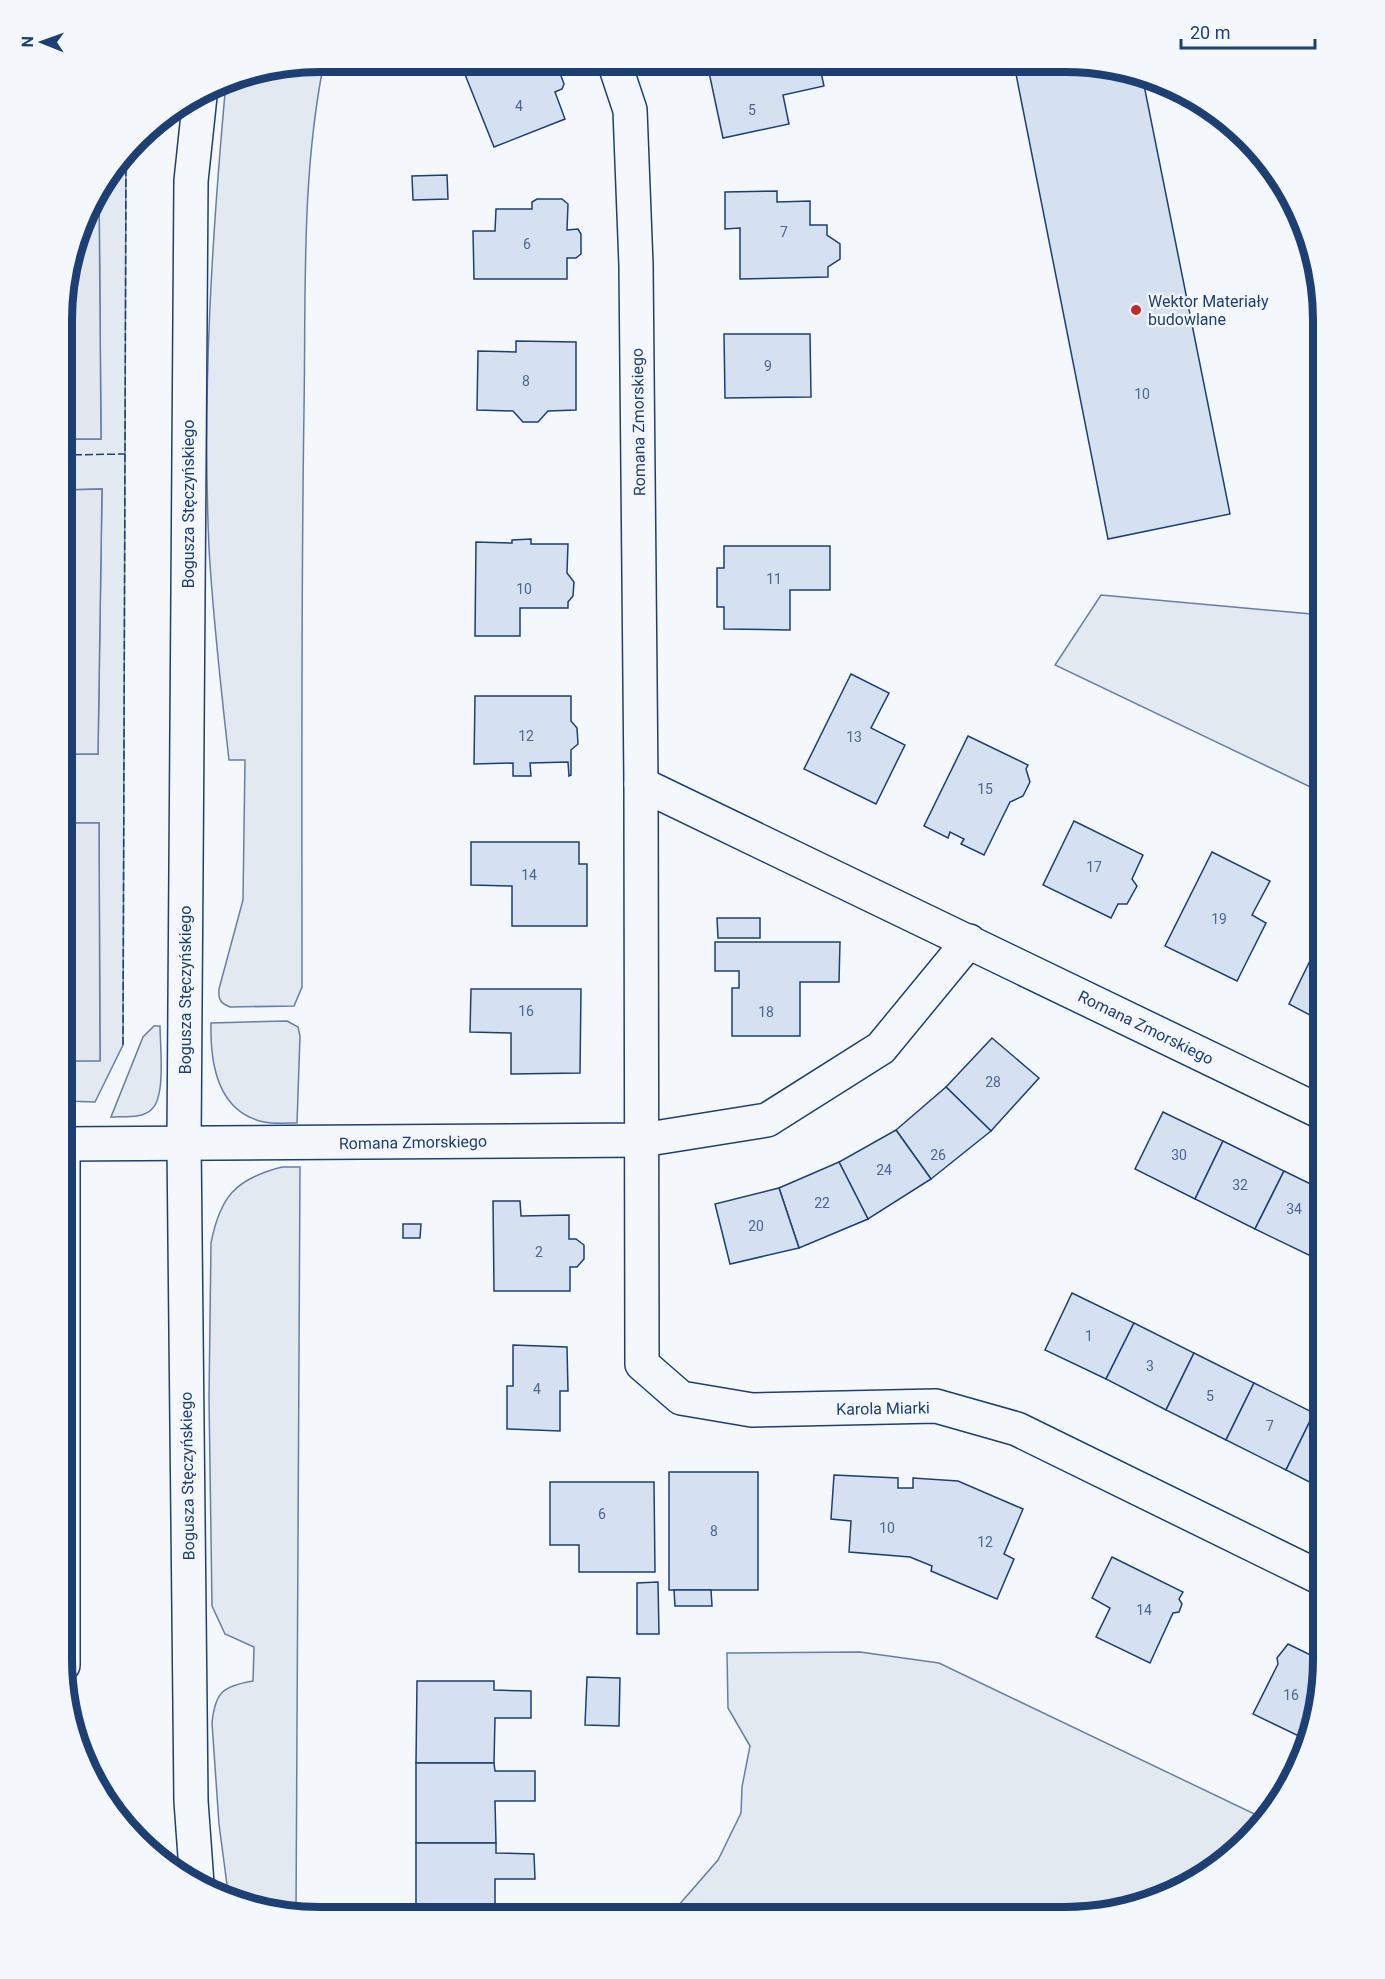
<svg xmlns="http://www.w3.org/2000/svg" width="1385" height="1979" font-family="Roboto,sans-serif">
  <style>
    .green { fill: #e3e9f0; stroke: #687fa3; stroke-width: 1.5 }
    .parking { fill: #e3e8f0; stroke: #687fa3; stroke-width: 1.5 }
    .building { fill: #d5e0f0; stroke: #1d3f73; stroke-width: 1.5 }
    .lines { fill: none; stroke-linecap: round; stroke-linejoin: round }
    .minor-casing { stroke: #1d3f73; stroke-width: 36 }
    .minor { stroke: #f4f7fb; stroke-width: 33 }
    .fence { stroke: #1d3f73; stroke-width: 1.5; stroke-dasharray: 8 3; stroke-linecap: butt }
    .poi-dot { fill: #c62828; stroke: #f4f7fb; stroke-width: 2 }
    .labels { text-anchor: middle; stroke-width: 4.5; stroke-linejoin: round; paint-order: stroke }
    .number-label { font-size: 14px; fill: #4b6792 }
    .poi-label { font-size: 16px; fill: #1d3f73; stroke: #f4f7fb; text-anchor: start }
    .street-label { font-size: 16px; fill: #1d3f73; stroke: #f4f7fb }
    .rim { fill: none; stroke: #1d3f73; stroke-width: 8 }
  </style>
  <rect width="100%" height="100%" fill="#f4f7fb"/>
  <!-- green -->
  <g class="green">
    <path d="M 324,62 C 301,176 306,293 304,410 C 301,602 302,795 302,987 L 294,1006 L 230,1007 C 220,1003 218,999 219,989 L 243,900 L 245,760 L 229,760 C 221,689 213,619 209,548 C 202,392 212,236 226,82 L 237,75 Z"/>
    <polygon points="126,155 123,1045 95,1102 64,1101 63,1061 100,1060 99,823 63,823 64,754 98,754 102,489 63,490 65,439 101,439 99,187"/>
    <polygon points="1101,595 1323,615 1323,793 1055,665"/>
    <path d="M 287,1021 L 298,1027 L 300,1036 L 297,1123 C 286,1123 274,1124 264,1122 C 217,1112 210,1063 211,1023 Z"/>
    <path d="M 154,1026 L 160,1026 C 160,1045 166,1096 152,1109 C 143,1119 123,1116 111,1117 L 143,1037 Z"/>
    <path d="M 282,1167 L 300,1167 L 296,1915 L 229,1900 L 219,1824 L 212,1723 C 215,1692 223,1686 253,1681 L 254,1647 L 225,1634 L 212,1606 L 209,1398 L 211,1243 C 220,1197 235,1179 282,1167 Z"/>
    <polygon points="860,1652 939,1663 1265,1819 1235,1854 1179,1891 1065,1917 673,1916 678,1906 718,1860 741,1813 742,1787 750,1746 728,1708 727,1653"/>
  </g>
  <!-- parking -->
  <g class="parking">
    <polygon points="99,187 101,439 65,439 64,286"/>
    <polygon points="102,489 98,754 64,754 63,490"/>
    <polygon points="63,823 99,823 100,1061 63,1061"/>
  </g>
  <!-- building -->
  <g class="building">
    <polygon points="460,62 542,62 544,66 553,63 557,65 564,84 562,89 555,92 565,119 494,147"/>
    <polygon points="707,63 819,63 824,86 783,95 789,124 723,138"/>
    <polygon points="1014,64 1099,64 1142,75 1230,514 1108,539"/>
    <polygon points="447,175 448,199 413,200 412,176"/>
    <polygon points="777,191 777,202 810,201 810,225 827,225 827,235 840,244 840,259 828,267 828,277 740,279 740,228 725,229 725,192"/>
    <polygon points="537,199 562,199 568,204 567,230 578,229 581,234 581,254 576,258 567,258 567,279 474,279 473,231 495,231 496,209 532,209 532,202"/>
    <polygon points="724,334 810,334 811,397 725,398"/>
    <polygon points="516,341 576,342 576,410 548,411 538,422 523,422 513,411 477,410 478,351 516,352"/>
    <polygon points="531,539 531,544 568,544 567,573 574,582 573,596 568,602 568,608 520,608 520,636 475,636 476,542 512,543 512,540"/>
    <polygon points="724,546 830,546 830,590 790,590 790,630 724,629 724,607 717,607 717,568 724,568"/>
    <polygon points="851,674 889,693 871,728 905,745 876,804 804,769"/>
    <polygon points="475,696 571,696 571,721 577,728 578,744 571,750 571,775 569,776 568,762 530,763 531,776 513,776 513,763 474,764"/>
    <polygon points="968,736 1028,765 1026,769 1030,782 1023,796 1010,802 984,855 961,844 964,839 950,832 948,838 924,826"/>
    <polygon points="1074,821 1143,855 1132,879 1137,886 1127,904 1118,904 1111,918 1043,885"/>
    <polygon points="471,842 579,842 579,864 587,864 587,926 512,926 512,886 471,885"/>
    <polygon points="1212,852 1270,881 1252,915 1266,923 1237,981 1165,946"/>
    <polygon points="717,918 760,918 760,938 718,938"/>
    <polygon points="1323,934 1323,1022 1289,1004"/>
    <polygon points="715,942 840,942 839,982 800,982 800,1036 732,1036 732,988 739,988 739,971 715,971"/>
    <polygon points="471,989 581,989 580,1073 511,1074 511,1033 470,1032"/>
    <polygon points="992,1038 1039,1078 991,1131 946,1087"/>
    <polygon points="946,1087 991,1131 931,1179 896,1130"/>
    <polygon points="1163,1112 1223,1141 1195,1199 1135,1169"/>
    <polygon points="896,1130 931,1179 868,1219 839,1162"/>
    <polygon points="1223,1141 1284,1171 1255,1229 1195,1199"/>
    <polygon points="839,1162 868,1219 799,1248 779,1188"/>
    <polygon points="1284,1171 1323,1190 1323,1242 1315,1258 1255,1229"/>
    <polygon points="779,1188 799,1248 730,1264 715,1204"/>
    <polygon points="493,1201 520,1201 521,1216 569,1215 569,1239 576,1239 584,1245 584,1259 577,1267 570,1267 570,1291 494,1291"/>
    <polygon points="403,1224 421,1224 420,1238 403,1238"/>
    <polygon points="1323,1242 1323,1262 1315,1258"/>
    <polygon points="1072,1293 1134,1323 1106,1379 1045,1350"/>
    <polygon points="1134,1323 1194,1353 1166,1410 1106,1379"/>
    <polygon points="513,1345 567,1347 568,1391 560,1391 560,1431 507,1429 507,1386 513,1386"/>
    <polygon points="1194,1353 1254,1383 1226,1440 1166,1410"/>
    <polygon points="1254,1383 1314,1413 1286,1470 1226,1440"/>
    <polygon points="1314,1413 1323,1417 1323,1489 1286,1470"/>
    <rect x="669" y="1472" width="89" height="118"/>
    <polygon points="834,1475 898,1478 898,1488 913,1488 913,1478 958,1481 1023,1509 1004,1554 1014,1559 997,1599 931,1571 932,1566 910,1557 849,1552 851,1521 831,1519"/>
    <polygon points="550,1482 654,1482 655,1572 579,1572 579,1545 550,1545"/>
    <polygon points="1112,1557 1183,1592 1179,1599 1182,1604 1179,1612 1173,1613 1150,1663 1096,1637 1110,1608 1092,1598"/>
    <polygon points="658,1582 659,1634 637,1634 637,1583"/>
    <polygon points="674,1590 711,1590 712,1606 675,1606"/>
    <polygon points="1288,1644 1323,1661 1323,1676 1312,1731 1307,1740 1253,1714 1278,1664 1277,1658"/>
    <polygon points="587,1677 620,1678 619,1726 585,1725"/>
    <polygon points="417,1681 494,1681 494,1690 531,1691 531,1718 495,1718 494,1763 416,1763"/>
    <polygon points="416,1763 494,1763 495,1771 535,1771 535,1801 495,1801 496,1843 416,1843"/>
    <polygon points="416,1843 496,1843 496,1853 534,1854 535,1879 495,1879 495,1916 416,1916"/>
  </g>
  <g class="lines">
    <!-- minor casing -->
    <g class="minor-casing">
      <g id="minor">
        <polyline points="614,62 630,110 636,265 641,784 642,1364 681,1398 752,1410 936,1406 1017,1429 1323,1579"/>
        <polyline points="641,784 1323,1113"/>
        <polyline points="62,1144 642,1140 767,1120 881,1048 969,941"/>
        <polyline points="63,1144 63,1665"/>
        <polyline points="197,1884 191,1801 184,1143 191,181 200,96"/>
      </g>
    </g>
    <!-- minor -->
    <use href="#minor" class="minor"/>
    <!-- fence -->
    <g class="fence">
      <polyline points="63,455 125,454"/>
      <polyline points="123,1045 126,155"/>
    </g>
  </g>
  <!-- markers -->
  <circle class="poi-dot" cx="1136" cy="310" r="6"/>
  <g class="labels">
    <!-- number labels -->
    <g class="number-label">
      <text x="519" y="111">4</text>
      <text x="752" y="115">5</text>
      <text x="784" y="237">7</text>
      <text x="527" y="249">6</text>
      <text x="768" y="371">9</text>
      <text x="526" y="386">8</text>
      <text x="1142" y="399">10</text>
      <text x="774" y="584">11</text>
      <text x="524" y="594">10</text>
      <text x="526" y="741">12</text>
      <text x="854" y="742">13</text>
      <text x="985" y="794">15</text>
      <text x="1094" y="872">17</text>
      <text x="529" y="880">14</text>
      <text x="1219" y="924">19</text>
      <text x="526" y="1016">16</text>
      <text x="766" y="1017">18</text>
      <text x="993" y="1087">28</text>
      <text x="938" y="1160">26</text>
      <text x="1179" y="1160">30</text>
      <text x="884" y="1175">24</text>
      <text x="1240" y="1190">32</text>
      <text x="822" y="1208">22</text>
      <text x="1294" y="1214">34</text>
      <text x="756" y="1231">20</text>
      <text x="539" y="1257">2</text>
      <text x="1089" y="1341">1</text>
      <text x="1150" y="1371">3</text>
      <text x="537" y="1394">4</text>
      <text x="1210" y="1401">5</text>
      <text x="1270" y="1431">7</text>
      <text x="602" y="1519">6</text>
      <text x="887" y="1533">10</text>
      <text x="714" y="1536">8</text>
      <text x="985" y="1547">12</text>
      <text x="1144" y="1615">14</text>
      <text x="1291" y="1700">16</text>
    </g>
    <!-- poi labels -->
    <g class="poi-label">
      <text x="1148" y="307">Wektor Materiały<tspan x="1148" dy="18">budowlane</tspan></text>
    </g>
    <!-- street labels -->
    <g class="street-label">
      <text transform="translate(638 422) rotate(-91)" y="6">Romana Zmorskiego</text>
      <text transform="translate(188 504) rotate(-90)" y="6">Bogusza Stęczyńskiego</text>
      <text transform="translate(185 990) rotate(-90)" y="6">Bogusza Stęczyńskiego</text>
      <text transform="translate(1146 1027) rotate(26)" y="6">Romana Zmorskiego</text>
      <text transform="translate(413 1142) rotate(-1)" y="6">Romana Zmorskiego</text>
      <text transform="translate(883 1408) rotate(-1)" y="6">Karola Miarki</text>
      <text transform="translate(187 1476) rotate(-91)" y="6">Bogusza Stęczyńskiego</text>
    </g>
  </g>
  <!-- crop -->
  <path d="M0 0H1385V1979H0ZM320 72H1065A248 248 0 0 1 1313 320V1659A248 248 0 0 1 1065 1907H320A248 248 0 0 1 72 1659V320A248 248 0 0 1 320 72Z" fill="#f4f7fb" fill-rule="evenodd"/>
  <path class="rim" d="M320 72H1065A248 248 0 0 1 1313 320V1659A248 248 0 0 1 1065 1907H320A248 248 0 0 1 72 1659V320A248 248 0 0 1 320 72Z"/>
  <!-- north arrow -->
  <g transform="translate(42 42) rotate(271)" stroke="#f4f7fb" stroke-width="4.5" paint-order="stroke">
  <path d="M0-4.5L10 22L0 15L-10 22Z" fill="#1d3f73"/>
  <text y="-9" font-size="16" font-weight="bold" text-anchor="middle" fill="#1d3f73">N</text>
  </g>
  <!-- scale -->
  <path d="M1181 39v9h134v-9" fill="none" stroke="#1d3f73" stroke-width="3"/>
  <text x="1190" y="39" font-size="18" fill="#1d3f73" stroke="#f4f7fb" stroke-width="4.5" paint-order="stroke">20 m</text>
</svg>
